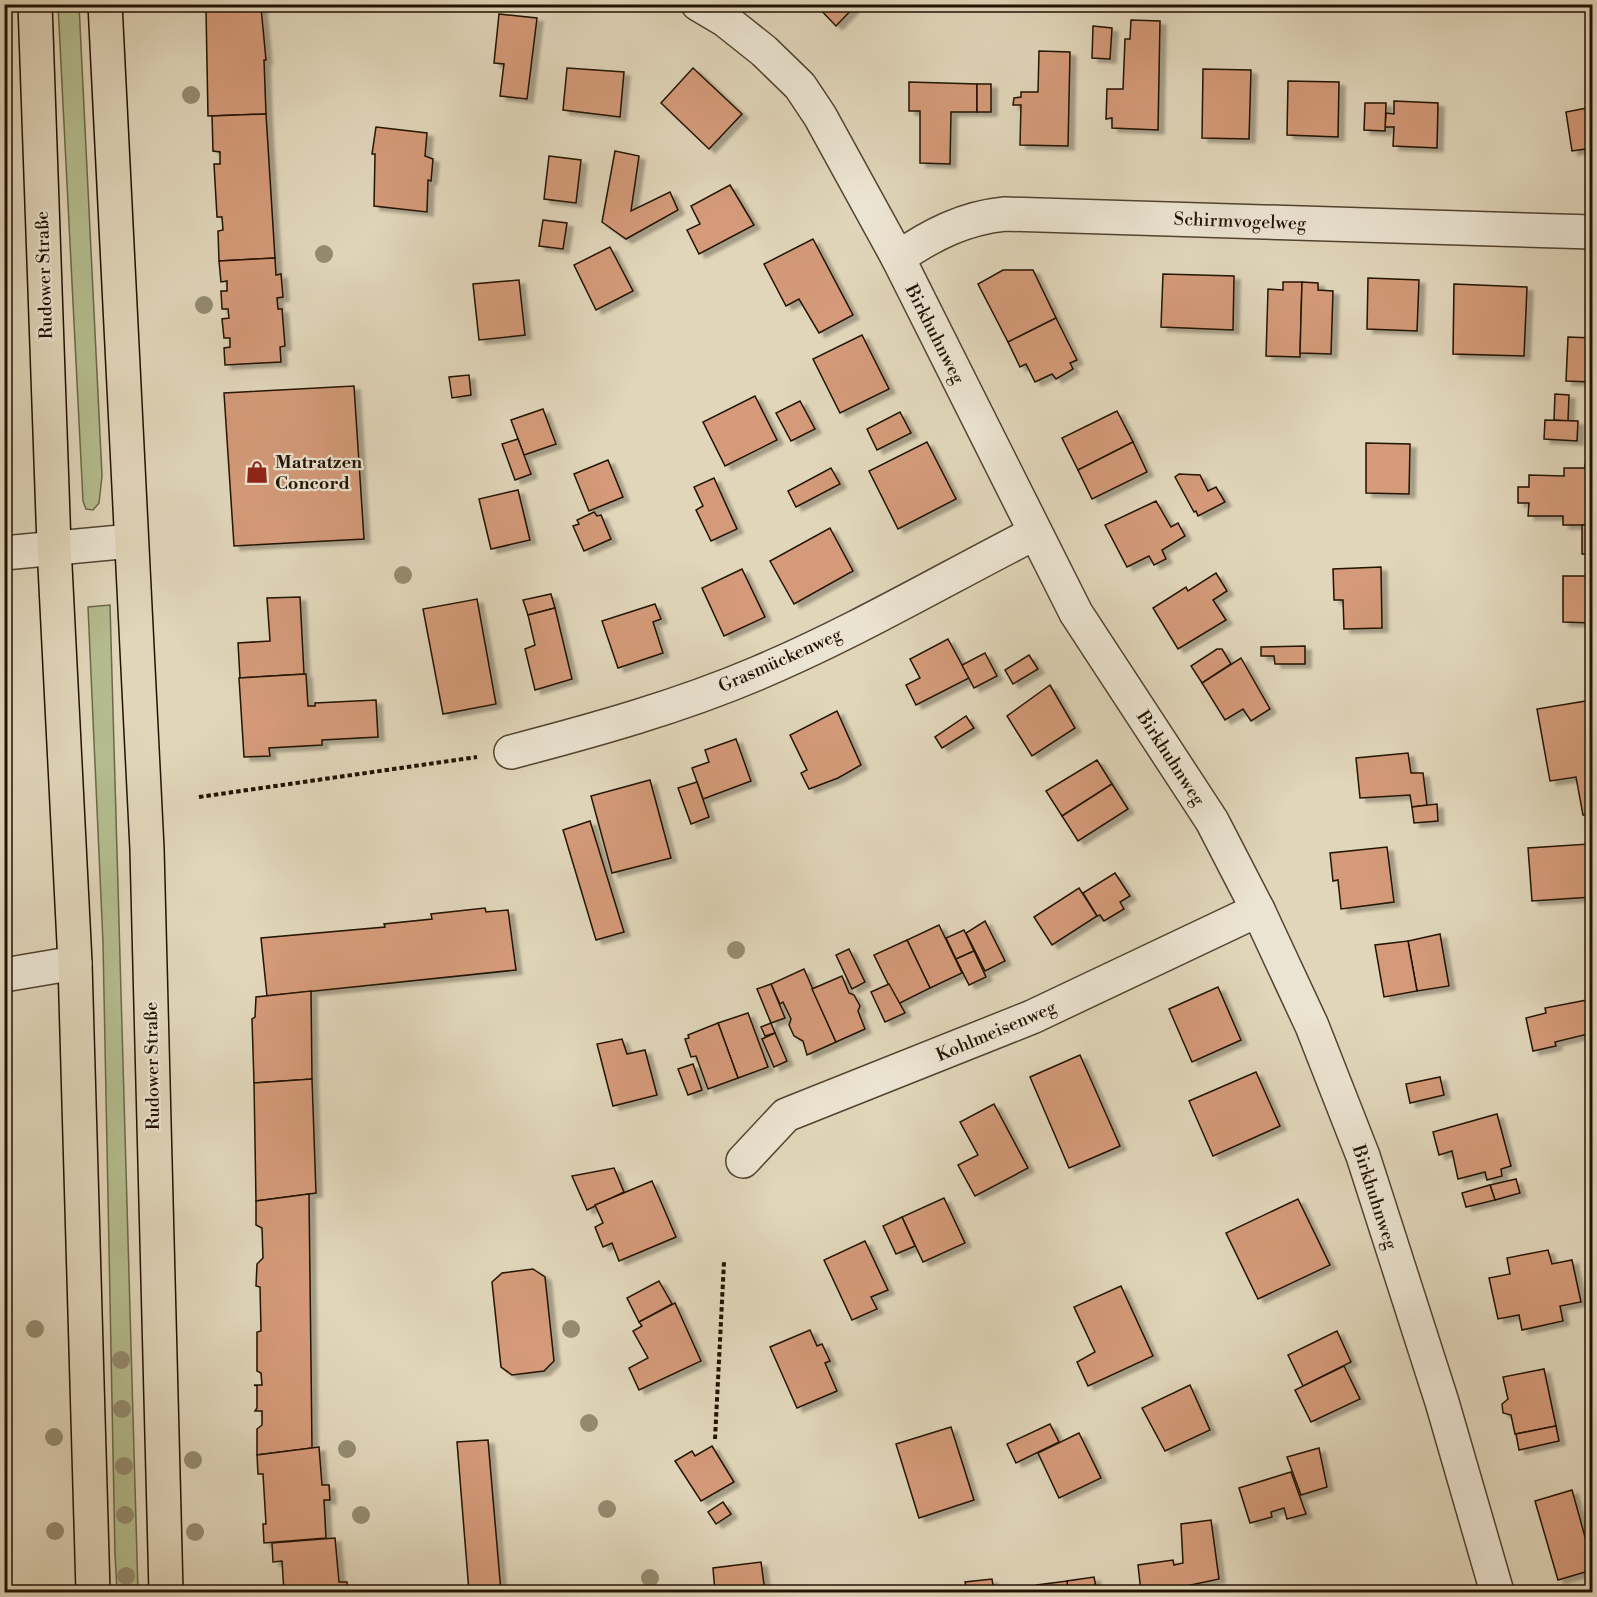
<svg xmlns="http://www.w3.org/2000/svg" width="1597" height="1597" font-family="'Libre Bodoni',serif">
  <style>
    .green { fill: #b4bd8f; stroke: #6c6848; stroke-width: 1.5 }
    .building { fill: #d49a79; stroke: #231202; stroke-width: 1.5; filter: url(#shadow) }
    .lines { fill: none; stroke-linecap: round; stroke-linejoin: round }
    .minor-casing { stroke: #524330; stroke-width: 36 }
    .major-casing { stroke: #231202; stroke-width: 36 }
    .path { stroke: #231202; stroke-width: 4; stroke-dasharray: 4.5 3; stroke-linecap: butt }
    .minor { stroke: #ece4d2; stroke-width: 33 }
    .major { stroke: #e1d6ba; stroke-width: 33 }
    .tree { fill: #958b70 }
    .labels { text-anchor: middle; stroke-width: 4.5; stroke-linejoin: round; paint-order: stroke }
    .street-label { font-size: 18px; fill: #231202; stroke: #ece4d2 }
    .poi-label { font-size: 18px; font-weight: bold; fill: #231202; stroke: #ece4d2; text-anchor: start }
  </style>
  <defs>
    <filter id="shadow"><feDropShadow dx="6" dy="4" stdDeviation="1.5" flood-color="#0004"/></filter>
  </defs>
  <rect width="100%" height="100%" fill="#e1d6ba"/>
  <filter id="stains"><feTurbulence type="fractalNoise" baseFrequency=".00333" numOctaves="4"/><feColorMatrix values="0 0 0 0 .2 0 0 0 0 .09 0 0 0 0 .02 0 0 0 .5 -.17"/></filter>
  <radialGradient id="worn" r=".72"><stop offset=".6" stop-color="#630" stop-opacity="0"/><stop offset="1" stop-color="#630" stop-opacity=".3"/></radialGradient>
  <!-- green -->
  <g class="green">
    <polygon points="58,5 79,5 102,476 99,503 93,510 86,509 83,501"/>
    <polygon points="110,605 138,1592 117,1592 115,1554 103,943 88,607"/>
  </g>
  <!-- building -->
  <g class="building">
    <polygon points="211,4 271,4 271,6 211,9"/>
    <polygon points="815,4 857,4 836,26"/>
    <polygon points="261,7 266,60 264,60 266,114 208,116 206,10"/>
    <polygon points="499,14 537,18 527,99 500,96 504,64 494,63"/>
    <polygon points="1131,20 1160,21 1158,130 1112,128 1112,118 1106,119 1107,89 1123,89 1125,39 1130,39"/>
    <polygon points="1093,26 1112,28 1110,59 1092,58"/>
    <polygon points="1039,51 1070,52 1068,146 1020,145 1021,105 1013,105 1014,98 1021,97 1021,92 1038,92"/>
    <polygon points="567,68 624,72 620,117 563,110"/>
    <polygon points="693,68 742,114 709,149 661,103"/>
    <polygon points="1203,69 1251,70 1249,139 1202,138"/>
    <polygon points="1288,81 1339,82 1338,137 1287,135"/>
    <polygon points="909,82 977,84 977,112 951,112 950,164 920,163 920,111 909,111"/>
    <rect x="977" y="84" width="14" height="28"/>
    <polygon points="1394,101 1438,103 1437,148 1393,146 1394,127 1385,127 1386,113 1394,114"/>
    <polygon points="1365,103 1386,103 1385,131 1364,130"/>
    <polygon points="1592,107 1592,148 1572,151 1566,112"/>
    <polygon points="266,114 275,258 219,261 218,231 223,230 222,217 217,217 214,164 220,164 220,152 213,151 212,116"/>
    <polygon points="376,127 427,133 425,156 433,159 431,181 428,180 427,212 374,206 375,154 372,154"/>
    <polygon points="615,151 639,156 631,211 670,192 678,210 626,239 602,222"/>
    <polygon points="549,156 581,160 576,203 544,199"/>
    <polygon points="730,185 754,225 699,254 687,230 700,224 691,206"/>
    <polygon points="543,220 567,223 563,249 539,246"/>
    <polygon points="813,239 853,315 819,333 799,299 786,306 764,264"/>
    <polygon points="610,247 633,291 596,310 574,265"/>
    <polygon points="275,258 276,275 281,274 283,297 277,298 278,309 282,309 285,346 280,347 281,362 225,365 224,348 230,347 230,338 224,338 222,319 229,318 228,309 222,309 221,291 227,291 227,281 221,282 219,261"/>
    <polygon points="1003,270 1033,270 1056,318 1008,342 978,284"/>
    <polygon points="1163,274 1234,276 1233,330 1161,327"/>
    <polygon points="1368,278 1419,280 1417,331 1367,329"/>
    <polygon points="519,280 525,335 479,340 473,284"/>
    <polygon points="1283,282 1302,282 1300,357 1266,356 1268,289 1283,290"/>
    <polygon points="1302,282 1318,283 1318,290 1333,291 1331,354 1300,353"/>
    <polygon points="1454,284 1527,287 1524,356 1453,354"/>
    <polygon points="1056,318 1077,360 1070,363 1073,369 1056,379 1052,374 1035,382 1026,364 1020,367 1008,342"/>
    <polygon points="862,335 889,389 840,413 813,359"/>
    <polygon points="1568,337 1592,338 1592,382 1566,381"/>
    <polygon points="469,375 471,395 452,398 449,377"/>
    <polygon points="354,386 364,539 234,546 224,393"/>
    <polygon points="1555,394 1569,395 1568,421 1554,420"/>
    <polygon points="755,396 777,440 725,466 703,422"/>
    <polygon points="800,401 815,429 791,441 776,413"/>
    <polygon points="543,409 556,444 524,455 511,420"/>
    <polygon points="1117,411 1133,442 1078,470 1062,438"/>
    <polygon points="900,412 911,433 877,450 867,429"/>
    <polygon points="1545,420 1578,421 1577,441 1544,439"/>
    <polygon points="518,439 531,474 515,480 502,444"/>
    <polygon points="927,442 956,499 898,529 869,471"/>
    <polygon points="1133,442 1147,472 1092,499 1078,470"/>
    <polygon points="1366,443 1410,444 1409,494 1366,493"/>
    <polygon points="608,460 623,497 589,511 574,474"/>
    <polygon points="1585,464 1592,465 1592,525 1563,525 1563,516 1528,516 1529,503 1518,503 1518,487 1529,487 1529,475 1564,476 1564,468 1585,468"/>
    <polygon points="831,468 840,484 796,507 788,491"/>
    <polygon points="1179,474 1200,475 1208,491 1216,487 1225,502 1198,516 1196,511 1194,512 1175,477"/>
    <polygon points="714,478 737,529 711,541 696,510 703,506 694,487"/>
    <polygon points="518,490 530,540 491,549 479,499"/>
    <polygon points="1156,501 1171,527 1178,523 1185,536 1162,550 1166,559 1154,565 1149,556 1127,567 1105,525"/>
    <polygon points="594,512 597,516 601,515 611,539 584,551 573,526 579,524 577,520"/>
    <rect x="1582" y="525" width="10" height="29"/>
    <polygon points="830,528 853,571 794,604 770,561"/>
    <polygon points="1381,567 1382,628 1344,629 1343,600 1334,600 1333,569"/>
    <polygon points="742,569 765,617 724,636 702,588"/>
    <polygon points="1216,573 1227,591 1213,600 1226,620 1178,649 1153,608 1186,587 1188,591"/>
    <polygon points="1563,576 1592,576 1592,623 1563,622"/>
    <polygon points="551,594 555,608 528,615 523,600"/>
    <polygon points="300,597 304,674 240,678 238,643 270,641 267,598"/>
    <polygon points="477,599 496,704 443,714 423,609"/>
    <polygon points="655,604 661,619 653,622 663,653 618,668 602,621"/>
    <polygon points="555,608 572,679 535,690 525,649 535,645 528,615"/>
    <polygon points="948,639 969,678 916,705 906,685 920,678 910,659"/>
    <polygon points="1305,646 1305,664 1275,664 1274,656 1261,656 1261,647"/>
    <polygon points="1217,649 1222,649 1231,664 1202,683 1191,666"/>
    <polygon points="985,653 997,676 974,688 962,665"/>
    <polygon points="1029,655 1038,669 1013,684 1005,670"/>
    <polygon points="1241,658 1270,709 1251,721 1243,709 1225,720 1202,683"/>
    <polygon points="306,674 308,706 315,706 315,703 376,700 378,737 322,740 322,745 269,748 270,756 244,757 239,678"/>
    <polygon points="1050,685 1075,728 1032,756 1007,716"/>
    <polygon points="1592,700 1592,813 1583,815 1576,777 1550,781 1537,709"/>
    <polygon points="837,711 861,765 838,778 809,789 801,773 807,770 790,735"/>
    <polygon points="966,716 974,728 942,748 935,737"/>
    <polygon points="736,739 751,781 703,799 692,768 709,762 705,750"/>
    <polygon points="1408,753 1411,773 1423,773 1427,805 1412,807 1410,795 1360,798 1356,758"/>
    <polygon points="1097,760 1112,784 1062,816 1046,791"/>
    <polygon points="650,780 671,858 612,873 591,796"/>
    <polygon points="697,782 709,817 691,824 678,788"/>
    <polygon points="1112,784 1128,809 1078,841 1062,816"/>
    <polygon points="1437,804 1438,821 1414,823 1412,807"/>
    <polygon points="590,821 624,932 596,940 563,830"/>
    <polygon points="1589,844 1592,897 1532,901 1528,848"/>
    <polygon points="1387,847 1394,902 1341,909 1338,880 1333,881 1330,853"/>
    <polygon points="1115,873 1130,896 1120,902 1124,909 1104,921 1100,915 1097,916 1083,893"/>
    <polygon points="1079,888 1097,916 1052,945 1034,917"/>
    <polygon points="485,908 486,912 508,910 516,970 267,996 261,938 385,927 384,924 432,919 431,914"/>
    <polygon points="985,921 1005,961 985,971 966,933"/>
    <polygon points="939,925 962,973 930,988 907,940"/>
    <polygon points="964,930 974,951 956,959 946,938"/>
    <polygon points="1440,934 1449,986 1417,991 1408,941"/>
    <polygon points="907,940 930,988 898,1004 874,955"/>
    <polygon points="1408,941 1417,991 1384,997 1375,945"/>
    <polygon points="849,949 865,982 852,989 836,955"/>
    <polygon points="974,951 986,977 969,985 956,959"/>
    <polygon points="804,969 836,1042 807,1055 803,1041 794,1036 789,1025 791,1019 783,1002 780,1004 771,984"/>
    <polygon points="842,976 849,993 854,995 860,1006 858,1011 865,1029 836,1042 812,989"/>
    <polygon points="771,984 785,1018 771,1023 757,989"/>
    <polygon points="889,984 905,1013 885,1022 871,992"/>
    <polygon points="1218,987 1241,1040 1192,1062 1169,1009"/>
    <polygon points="311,991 312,1079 254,1083 252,1019 255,1017 256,997"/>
    <polygon points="1592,999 1592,1033 1555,1042 1556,1046 1533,1051 1526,1018 1546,1013 1545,1008"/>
    <polygon points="748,1013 768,1067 738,1078 718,1023"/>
    <polygon points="718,1023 738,1078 708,1089 696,1056 691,1057 685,1039 689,1038 688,1035"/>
    <polygon points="771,1023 775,1033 765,1036 761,1027"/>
    <polygon points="775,1033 787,1061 774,1067 762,1039"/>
    <polygon points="622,1039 627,1054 645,1050 657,1095 613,1106 597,1044"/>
    <polygon points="1080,1055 1120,1146 1069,1168 1030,1077"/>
    <polygon points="693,1064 702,1090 688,1095 678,1069"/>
    <polygon points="1256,1072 1280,1126 1213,1156 1189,1101"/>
    <polygon points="1440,1077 1444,1095 1410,1103 1406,1084"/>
    <polygon points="312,1079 316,1193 256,1201 254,1083"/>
    <polygon points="994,1104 1028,1168 975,1196 958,1165 978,1155 960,1122"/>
    <polygon points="1497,1114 1511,1166 1501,1169 1502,1176 1487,1180 1485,1172 1458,1179 1452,1151 1439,1155 1433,1132"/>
    <polygon points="614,1168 624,1192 587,1210 572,1176"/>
    <polygon points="1516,1179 1520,1193 1495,1200 1490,1185"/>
    <polygon points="652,1181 676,1237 619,1261 612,1243 603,1247 595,1227 603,1223 595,1205"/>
    <polygon points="1490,1185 1495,1200 1466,1207 1462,1193"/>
    <polygon points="309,1194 312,1448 257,1455 257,1429 262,1425 262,1411 255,1411 257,1408 257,1386 254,1385 262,1385 261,1373 257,1371 257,1332 261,1331 260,1287 256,1286 257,1264 263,1258 262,1228 256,1225 256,1201"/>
    <polygon points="944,1198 965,1243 923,1262 902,1217"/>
    <polygon points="1298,1199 1330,1265 1258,1299 1226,1233"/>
    <polygon points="902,1217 915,1246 896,1254 883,1226"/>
    <polygon points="865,1241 888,1290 871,1297 877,1309 852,1320 824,1260"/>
    <polygon points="1548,1250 1552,1264 1572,1260 1581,1302 1560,1306 1563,1321 1522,1330 1519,1315 1498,1319 1489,1278 1510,1274 1507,1258"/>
    <polygon points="533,1269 545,1277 554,1361 544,1371 512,1375 501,1367 492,1282 502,1273"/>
    <polygon points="659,1281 672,1304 639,1322 627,1298"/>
    <polygon points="1121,1286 1153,1356 1088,1386 1077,1362 1095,1352 1074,1307"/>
    <polygon points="675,1303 701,1361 639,1390 629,1368 648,1358 633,1331 642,1326 639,1322"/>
    <polygon points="810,1330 817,1346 822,1344 830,1361 825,1363 837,1391 797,1408 770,1347"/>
    <polygon points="1337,1331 1351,1362 1303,1386 1288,1355"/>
    <polygon points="1344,1366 1360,1399 1311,1422 1295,1390"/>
    <polygon points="1544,1369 1556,1426 1515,1434 1511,1415 1503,1413 1502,1404 1508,1399 1503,1377"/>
    <polygon points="1190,1385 1210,1430 1165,1451 1142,1408"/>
    <polygon points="1050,1424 1059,1442 1016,1463 1007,1444"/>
    <polygon points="1556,1426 1559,1441 1519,1450 1516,1434"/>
    <polygon points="951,1427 974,1500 919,1518 896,1444"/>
    <polygon points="1079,1433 1101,1478 1059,1498 1038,1453"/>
    <polygon points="488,1440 501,1592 469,1592 457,1442"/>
    <polygon points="712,1446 734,1482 701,1501 675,1461 692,1451 695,1456"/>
    <polygon points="319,1447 322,1485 329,1485 330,1500 324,1500 326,1538 264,1543 263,1524 266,1524 263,1474 258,1474 257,1455"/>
    <polygon points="1319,1448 1327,1487 1301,1495 1287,1457"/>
    <polygon points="1291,1472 1306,1514 1287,1519 1284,1508 1271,1512 1272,1517 1250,1523 1239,1488"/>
    <polygon points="1572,1490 1592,1562 1592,1570 1558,1580 1535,1501"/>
    <polygon points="723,1502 731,1514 716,1524 708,1512"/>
    <polygon points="1211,1520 1219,1579 1163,1591 1141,1592 1138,1565 1173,1560 1174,1565 1183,1563 1181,1524"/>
    <polygon points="335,1538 339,1582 347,1582 347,1592 284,1592 282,1561 273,1562 272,1543"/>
    <polygon points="761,1562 765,1592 715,1592 713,1568"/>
    <polygon points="1094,1577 1097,1592 1068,1592 1067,1581"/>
    <polygon points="992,1579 994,1592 967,1592 965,1582"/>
    <polygon points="1067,1581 1068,1592 1038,1592 1037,1585"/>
  </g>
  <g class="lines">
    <!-- minor casing -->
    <g class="minor-casing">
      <g id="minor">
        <polyline points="698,4 725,20 764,51 800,86 820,116 898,258 1076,613 1212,821 1258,910 1312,1026 1363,1156 1442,1402 1497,1592"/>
        <path d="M 898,258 C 931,235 964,218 1005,214 L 1592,232"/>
        <polyline points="4,553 131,541"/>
        <path d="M 511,752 C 595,730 678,707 758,673 C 853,633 943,580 1035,533"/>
        <polyline points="4,975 75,963"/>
        <polyline points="743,1161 786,1115 1032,1017 1258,910"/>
      </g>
    </g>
    <!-- major casing -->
    <g class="major-casing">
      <g id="major">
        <polyline points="35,4 54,546 75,963 93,1592"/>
        <polyline points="105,4 147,849 166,1592"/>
      </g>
    </g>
    <!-- path -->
    <g class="path">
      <polyline points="199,797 477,757"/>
      <polyline points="715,1439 724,1262"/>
    </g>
    <!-- minor -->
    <use href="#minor" class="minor"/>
    <!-- major -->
    <use href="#major" class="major"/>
  </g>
  <!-- trees -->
  <g class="tree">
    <circle cx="191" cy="95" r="9"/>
    <circle cx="324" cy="254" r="9"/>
    <circle cx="204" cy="305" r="9"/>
    <circle cx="403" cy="575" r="9"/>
    <circle cx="736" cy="950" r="9"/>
    <circle cx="35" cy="1329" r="9"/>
    <circle cx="571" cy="1329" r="9"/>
    <circle cx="121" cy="1360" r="9"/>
    <circle cx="122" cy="1409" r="9"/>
    <circle cx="589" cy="1423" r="9"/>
    <circle cx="54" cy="1437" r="9"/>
    <circle cx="347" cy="1449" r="9"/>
    <circle cx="193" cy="1460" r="9"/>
    <circle cx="124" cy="1466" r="9"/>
    <circle cx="607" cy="1509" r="9"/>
    <circle cx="125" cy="1515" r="9"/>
    <circle cx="361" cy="1515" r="9"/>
    <circle cx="55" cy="1531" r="9"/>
    <circle cx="195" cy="1532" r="9"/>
    <circle cx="126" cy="1576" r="9"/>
    <circle cx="650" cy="1578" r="9"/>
  </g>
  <!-- icons -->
  <defs>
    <g id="shop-bare" transform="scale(1.8)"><path d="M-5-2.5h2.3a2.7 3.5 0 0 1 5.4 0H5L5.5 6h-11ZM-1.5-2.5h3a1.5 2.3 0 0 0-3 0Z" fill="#8f2418" stroke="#ece4d2" stroke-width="2.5" paint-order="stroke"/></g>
  </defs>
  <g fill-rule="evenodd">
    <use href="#shop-bare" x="257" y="472"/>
  </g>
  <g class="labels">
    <!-- street labels -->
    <g class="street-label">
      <text transform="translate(1240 221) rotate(2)" y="6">Schirmvogelweg</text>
      <text transform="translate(44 275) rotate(-92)" y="6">Rudower Straße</text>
      <text transform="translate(935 334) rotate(63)" y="6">Birkhuhnweg</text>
      <text transform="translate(780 660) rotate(-24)" y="6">Grasmückenweg</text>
      <text transform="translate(1171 758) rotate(57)" y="6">Birkhuhnweg</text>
      <text transform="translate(996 1031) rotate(-23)" y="6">Kohlmeisenweg</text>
      <text transform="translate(152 1066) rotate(-91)" y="6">Rudower Straße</text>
      <text transform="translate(1375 1197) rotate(72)" y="6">Birkhuhnweg</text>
    </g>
    <!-- poi labels -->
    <g class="poi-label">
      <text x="275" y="468">Matratzen<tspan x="275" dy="21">Concord</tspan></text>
    </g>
  </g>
  <!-- margin -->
  <rect width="1597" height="1597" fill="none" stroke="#e1d6ba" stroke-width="24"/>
  <rect x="6" y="6" width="1585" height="1585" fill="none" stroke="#231202" stroke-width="3"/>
  <rect x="12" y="12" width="1573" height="1573" fill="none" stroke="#231202" stroke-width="1.5"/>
  <rect width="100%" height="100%" filter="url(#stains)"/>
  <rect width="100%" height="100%" fill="url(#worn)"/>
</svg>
